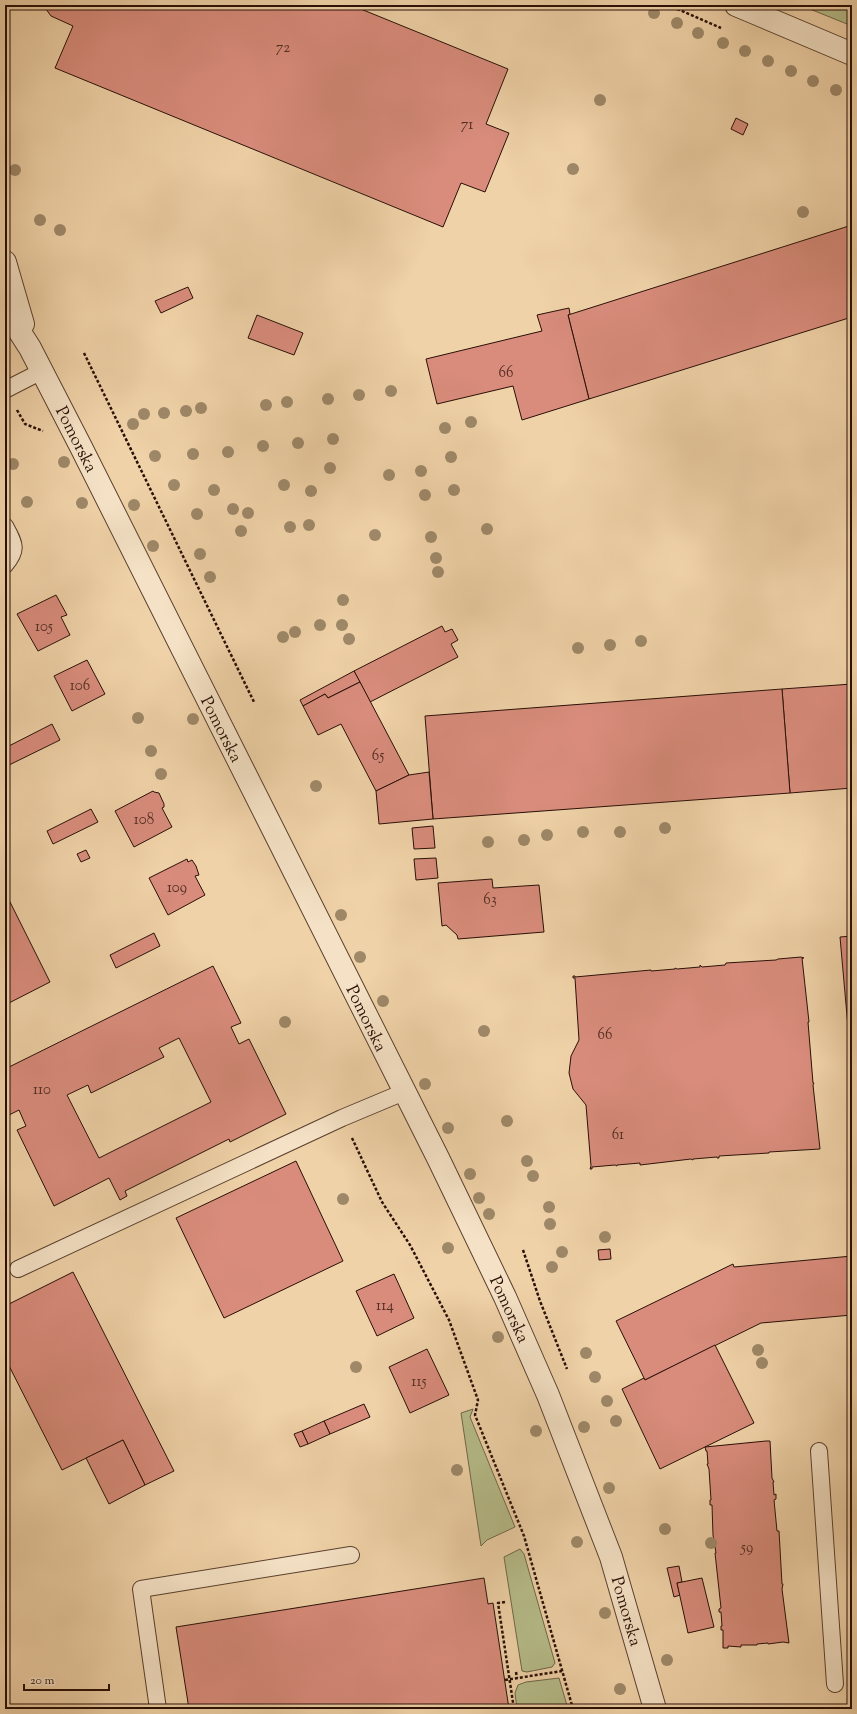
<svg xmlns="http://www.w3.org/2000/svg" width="857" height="1714" font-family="'Sorts Mill Goudy',serif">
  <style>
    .green { fill: #b6bd8a; stroke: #6f6648 }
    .building { fill: #d98c7c; stroke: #280f06; fill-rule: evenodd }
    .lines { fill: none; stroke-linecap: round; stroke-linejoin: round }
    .service-casing { stroke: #5a402e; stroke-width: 18 }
    .minor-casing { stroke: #5a402e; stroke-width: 24 }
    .tertiary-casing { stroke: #5a402e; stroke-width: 24 }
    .path { stroke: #280f06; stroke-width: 2.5; stroke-dasharray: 3 2; stroke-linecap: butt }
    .service { stroke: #f5e2c6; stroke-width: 16 }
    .minor { stroke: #f5e2c6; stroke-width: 22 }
    .tertiary { stroke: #f5e2c6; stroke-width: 22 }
    .tree { fill: #9e8868 }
    .labels { text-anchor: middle; stroke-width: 4; stroke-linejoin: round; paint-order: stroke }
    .number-label { font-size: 15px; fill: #542e24 }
    .street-label { font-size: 17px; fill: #280f06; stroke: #f5e2c6 }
  </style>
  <rect width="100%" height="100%" fill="#f0d2a8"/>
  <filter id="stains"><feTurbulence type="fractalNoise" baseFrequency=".005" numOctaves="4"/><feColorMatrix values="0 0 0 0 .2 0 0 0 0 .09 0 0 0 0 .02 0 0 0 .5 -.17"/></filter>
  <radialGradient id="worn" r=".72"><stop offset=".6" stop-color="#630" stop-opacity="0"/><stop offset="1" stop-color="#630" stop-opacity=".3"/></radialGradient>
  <!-- green -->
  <g class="green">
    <polygon points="800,5 852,5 852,26"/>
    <polygon points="473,1409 470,1417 515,1527 487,1540 481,1546 461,1413"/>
    <polygon points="520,1549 524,1554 555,1663 552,1667 527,1672 522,1671 504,1557"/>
    <polygon points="559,1678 568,1709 517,1709 515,1693 518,1685 526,1682"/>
  </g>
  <!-- building -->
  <g class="building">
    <polygon points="43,5 351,5 508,69 486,124 509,133 485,192 461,183 443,227 55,68 73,26 51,16"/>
    <polygon points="736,118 748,124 743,135 731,129"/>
    <polygon points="852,225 852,317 589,399 568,315"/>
    <polygon points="188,287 193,298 161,313 155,301"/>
    <polygon points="569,308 570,314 568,315 589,399 522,420 513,386 437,404 426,359 542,331 537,315"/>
    <polygon points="257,315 303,333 294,355 248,338"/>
    <polygon points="56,595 67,615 61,617 70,635 38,651 17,614"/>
    <polygon points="442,626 445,632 452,629 458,640 451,644 458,657 370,702 354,671"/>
    <polygon points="87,660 105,694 72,711 54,676"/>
    <polygon points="354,671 360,682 328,698 325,694 303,706 300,700"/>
    <polygon points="360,682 409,775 376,791 341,724 318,735 303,706 325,694 328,698"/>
    <polygon points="852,684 852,788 790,793 782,689"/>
    <polygon points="782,689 790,793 433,819 425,716"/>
    <polygon points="52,724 60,740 5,767 5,748"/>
    <polygon points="429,772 433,819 379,824 376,791 409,775"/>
    <polygon points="153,791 154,792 159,793 164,804 164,807 162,808 172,827 134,847 115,811"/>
    <polygon points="91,809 98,822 53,844 47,831"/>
    <polygon points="433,826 435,848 414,849 412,828"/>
    <polygon points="86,850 90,858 81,862 77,854"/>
    <polygon points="436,858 438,878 416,880 414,859"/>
    <polygon points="187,859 188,862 192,860 196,866 199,875 195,876 205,895 168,915 149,878"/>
    <polygon points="492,879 493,888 539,885 544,932 458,939 457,935 446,925 442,926 438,883"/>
    <polygon points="5,892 50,982 5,1005"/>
    <polygon points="154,933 160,946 116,968 110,955"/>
    <polygon points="852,936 852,1072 840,937"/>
    <polygon points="801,957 804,958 802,958 809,1022 808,1022 813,1083 814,1083 813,1085 820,1149 769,1152 769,1153 719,1156 719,1158 717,1158 717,1157 693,1159 693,1160 691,1159 640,1165 640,1163 617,1165 617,1166 615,1165 592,1167 592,1169 590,1169 591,1166 586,1105 573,1089 569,1073 571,1056 579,1040 575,978 573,978 573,976 575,976 575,977 651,970 651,971 675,969 675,968 677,969 700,967 700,965 702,967 725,965 726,963 776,960 778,959"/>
    <path d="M 213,966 L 241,1023 L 231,1027 L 239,1044 L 249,1039 L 286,1114 L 230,1142 L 229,1139 L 125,1191 L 127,1196 L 120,1200 L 109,1178 L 54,1206 L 17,1130 L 26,1126 L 19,1110 L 7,1116 L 5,1113 L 5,1069 ZM 179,1038 L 211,1102 L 99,1158 L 67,1095 L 88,1085 L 91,1093 L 164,1057 L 159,1048 Z"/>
    <polygon points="296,1161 343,1261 224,1318 176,1218"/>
    <polygon points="610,1249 611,1259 599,1260 598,1250"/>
    <polygon points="852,1256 852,1315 761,1323 645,1380 616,1321 733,1264 734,1267"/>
    <polygon points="73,1272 174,1471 145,1485 123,1440 62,1470 5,1358 5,1306"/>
    <polygon points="394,1274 414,1318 377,1336 356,1291"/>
    <polygon points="715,1345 754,1423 660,1469 622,1389 644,1378 645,1380"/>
    <polygon points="427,1349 449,1395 410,1413 389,1367"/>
    <polygon points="364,1404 370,1417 330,1434 324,1421"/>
    <polygon points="324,1421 330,1434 308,1444 302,1431"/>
    <polygon points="302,1431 308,1444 300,1447 294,1434"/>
    <polygon points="123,1440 145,1485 109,1504 86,1458"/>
    <polygon points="766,1441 770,1441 772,1478 774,1482 773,1482 774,1495 776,1494 776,1499 774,1500 777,1531 779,1531 782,1584 783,1584 782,1589 789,1643 783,1642 768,1644 768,1643 757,1644 757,1645 741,1645 741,1647 728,1646 728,1648 723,1648 723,1630 721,1630 721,1626 722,1626 721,1612 719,1612 719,1609 721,1608 715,1553 716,1553 713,1535 712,1505 710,1505 710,1500 711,1500 709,1469 707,1464 708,1464 707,1451 706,1451 705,1447"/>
    <polygon points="679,1566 682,1582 677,1583 680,1595 674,1597 667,1568"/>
    <polygon points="484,1578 488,1604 493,1603 509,1709 189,1709 176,1627"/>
    <polygon points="702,1578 714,1627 688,1633 677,1583"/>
  </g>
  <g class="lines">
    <!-- service casing -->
    <g class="service-casing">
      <g id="service">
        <polyline points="5,390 42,371"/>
        <path d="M 5,526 C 14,543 19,549 5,565"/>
        <polyline points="18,1269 342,1118 404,1092"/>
        <polyline points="819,1451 835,1684"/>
        <polyline points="158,1709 141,1589 351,1555"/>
      </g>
    </g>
    <!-- minor casing -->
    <g class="minor-casing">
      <polyline id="minor" points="736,5 852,54"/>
    </g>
    <!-- tertiary casing -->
    <g class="tertiary-casing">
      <g id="tertiary">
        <polyline points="5,262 23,324"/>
        <polyline points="5,309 30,348 81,447 438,1158 505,1297 548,1395 611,1557 655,1709"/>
      </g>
    </g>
    <!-- path -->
    <g class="path">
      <polyline points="668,5 721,28"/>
      <polyline points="84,353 254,702"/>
      <polyline points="17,410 25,424 43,431"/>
      <polyline points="352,1138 382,1202 410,1245 449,1320 478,1400 475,1415 524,1536 573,1709"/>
      <polyline points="523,1250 540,1301 567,1369"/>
      <polyline points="505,1602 498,1603 514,1709"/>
      <polyline points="516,1672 517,1678"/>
      <polyline points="505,1680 562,1671"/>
    </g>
    <!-- service -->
    <use href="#service" class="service"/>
    <!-- minor -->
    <use href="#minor" class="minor"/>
    <!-- tertiary -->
    <use href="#tertiary" class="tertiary"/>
  </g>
  <!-- trees -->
  <g class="tree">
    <circle cx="654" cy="13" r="6"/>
    <circle cx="677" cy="23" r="6"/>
    <circle cx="698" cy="33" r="6"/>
    <circle cx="723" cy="43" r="6"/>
    <circle cx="745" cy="51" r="6"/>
    <circle cx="768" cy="61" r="6"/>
    <circle cx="791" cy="71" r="6"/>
    <circle cx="813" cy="81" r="6"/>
    <circle cx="836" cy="90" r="6"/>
    <circle cx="600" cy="100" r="6"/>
    <circle cx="573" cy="169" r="6"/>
    <circle cx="15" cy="170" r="6"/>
    <circle cx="803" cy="212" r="6"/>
    <circle cx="40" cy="220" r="6"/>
    <circle cx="60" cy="230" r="6"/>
    <circle cx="391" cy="391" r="6"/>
    <circle cx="359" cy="395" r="6"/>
    <circle cx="328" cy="399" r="6"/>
    <circle cx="287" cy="402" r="6"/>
    <circle cx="266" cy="405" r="6"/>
    <circle cx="201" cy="408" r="6"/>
    <circle cx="186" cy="411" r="6"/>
    <circle cx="164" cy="413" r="6"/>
    <circle cx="144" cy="414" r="6"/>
    <circle cx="471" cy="422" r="6"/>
    <circle cx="133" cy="424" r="6"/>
    <circle cx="445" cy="428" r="6"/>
    <circle cx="333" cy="439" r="6"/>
    <circle cx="298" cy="443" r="6"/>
    <circle cx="263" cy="446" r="6"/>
    <circle cx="228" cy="452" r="6"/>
    <circle cx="193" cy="454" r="6"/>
    <circle cx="155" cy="456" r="6"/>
    <circle cx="451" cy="457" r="6"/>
    <circle cx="64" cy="462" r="6"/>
    <circle cx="13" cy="464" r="6"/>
    <circle cx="330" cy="468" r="6"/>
    <circle cx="421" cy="471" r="6"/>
    <circle cx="389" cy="475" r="6"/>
    <circle cx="174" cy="485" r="6"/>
    <circle cx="284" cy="485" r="6"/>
    <circle cx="214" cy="490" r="6"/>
    <circle cx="454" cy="490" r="6"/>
    <circle cx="311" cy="491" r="6"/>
    <circle cx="425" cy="495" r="6"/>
    <circle cx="27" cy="502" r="6"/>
    <circle cx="82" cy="503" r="6"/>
    <circle cx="134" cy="505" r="6"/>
    <circle cx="233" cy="509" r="6"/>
    <circle cx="248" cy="513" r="6"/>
    <circle cx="197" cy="514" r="6"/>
    <circle cx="309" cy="525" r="6"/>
    <circle cx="290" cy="527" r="6"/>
    <circle cx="487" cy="529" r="6"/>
    <circle cx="241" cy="531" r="6"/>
    <circle cx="375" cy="535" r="6"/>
    <circle cx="431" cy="537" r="6"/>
    <circle cx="153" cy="546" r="6"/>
    <circle cx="200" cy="554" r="6"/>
    <circle cx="436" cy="558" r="6"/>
    <circle cx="438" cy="572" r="6"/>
    <circle cx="210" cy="577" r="6"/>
    <circle cx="343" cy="600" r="6"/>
    <circle cx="320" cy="625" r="6"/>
    <circle cx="342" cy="625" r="6"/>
    <circle cx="295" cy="632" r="6"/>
    <circle cx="283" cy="637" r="6"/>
    <circle cx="349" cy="639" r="6"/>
    <circle cx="641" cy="641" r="6"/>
    <circle cx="610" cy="645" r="6"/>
    <circle cx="578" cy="648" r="6"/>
    <circle cx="138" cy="718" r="6"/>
    <circle cx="193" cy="719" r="6"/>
    <circle cx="151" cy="751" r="6"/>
    <circle cx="161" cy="774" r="6"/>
    <circle cx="316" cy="786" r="6"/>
    <circle cx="665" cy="828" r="6"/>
    <circle cx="583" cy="832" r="6"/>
    <circle cx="620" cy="832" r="6"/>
    <circle cx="547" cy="835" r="6"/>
    <circle cx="524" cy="840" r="6"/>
    <circle cx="488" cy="842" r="6"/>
    <circle cx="341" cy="915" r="6"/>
    <circle cx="360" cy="957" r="6"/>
    <circle cx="383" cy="1001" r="6"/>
    <circle cx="285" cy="1022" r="6"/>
    <circle cx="484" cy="1031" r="6"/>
    <circle cx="425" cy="1084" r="6"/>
    <circle cx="507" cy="1121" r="6"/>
    <circle cx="448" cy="1128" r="6"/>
    <circle cx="527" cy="1161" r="6"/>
    <circle cx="470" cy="1174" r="6"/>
    <circle cx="533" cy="1176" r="6"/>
    <circle cx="479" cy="1198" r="6"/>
    <circle cx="343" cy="1199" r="6"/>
    <circle cx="549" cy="1207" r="6"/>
    <circle cx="489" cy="1214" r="6"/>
    <circle cx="550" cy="1224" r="6"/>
    <circle cx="605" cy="1237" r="6"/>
    <circle cx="448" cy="1248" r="6"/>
    <circle cx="562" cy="1252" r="6"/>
    <circle cx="552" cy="1267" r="6"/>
    <circle cx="498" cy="1337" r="6"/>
    <circle cx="758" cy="1350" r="6"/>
    <circle cx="586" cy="1353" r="6"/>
    <circle cx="762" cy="1363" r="6"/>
    <circle cx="356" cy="1367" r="6"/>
    <circle cx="595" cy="1377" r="6"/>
    <circle cx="607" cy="1401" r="6"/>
    <circle cx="616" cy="1421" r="6"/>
    <circle cx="584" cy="1427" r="6"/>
    <circle cx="536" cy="1431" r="6"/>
    <circle cx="457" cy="1470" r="6"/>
    <circle cx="609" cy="1488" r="6"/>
    <circle cx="665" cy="1529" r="6"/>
    <circle cx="577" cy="1542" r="6"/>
    <circle cx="711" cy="1543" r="6"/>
    <circle cx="605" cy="1613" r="6"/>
    <circle cx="667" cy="1660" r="6"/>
    <circle cx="620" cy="1689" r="6"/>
  </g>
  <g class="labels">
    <!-- number labels -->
    <g class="number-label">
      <text x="283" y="52">72</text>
      <text x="467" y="129">71</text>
      <text x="506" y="377">66</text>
      <text x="44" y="631">105</text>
      <text x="80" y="690">106</text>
      <text x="378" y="760">65</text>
      <text x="144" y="824">108</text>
      <text x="177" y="892">109</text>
      <text x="490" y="904">63</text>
      <text x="605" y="1039">66</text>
      <text x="42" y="1094">110</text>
      <text x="618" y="1139">61</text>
      <text x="385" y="1310">114</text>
      <text x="419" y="1386">115</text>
      <text x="747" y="1552">59</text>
    </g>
    <!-- street labels -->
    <g class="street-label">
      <text transform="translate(77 439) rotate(63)" y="6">Pomorska</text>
      <text transform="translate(222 729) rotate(63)" y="6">Pomorska</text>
      <text transform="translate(367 1018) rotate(64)" y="6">Pomorska</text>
      <text transform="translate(510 1309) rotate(65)" y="6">Pomorska</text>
      <text transform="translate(627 1611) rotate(74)" y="6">Pomorska</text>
    </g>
  </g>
  <!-- margin -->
  <rect width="857" height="1714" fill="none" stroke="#f0d2a8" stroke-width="20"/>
  <rect x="6" y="6" width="845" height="1702" fill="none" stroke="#280f06" stroke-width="2"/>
  <rect x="10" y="10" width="837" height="1694" fill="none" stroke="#280f06"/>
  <!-- scale -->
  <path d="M24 1684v6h85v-6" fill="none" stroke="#280f06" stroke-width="2"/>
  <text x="30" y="1684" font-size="12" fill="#280f06" stroke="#f5e2c6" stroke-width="3" paint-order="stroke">20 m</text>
  <rect width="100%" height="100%" filter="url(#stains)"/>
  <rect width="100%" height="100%" fill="url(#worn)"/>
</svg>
